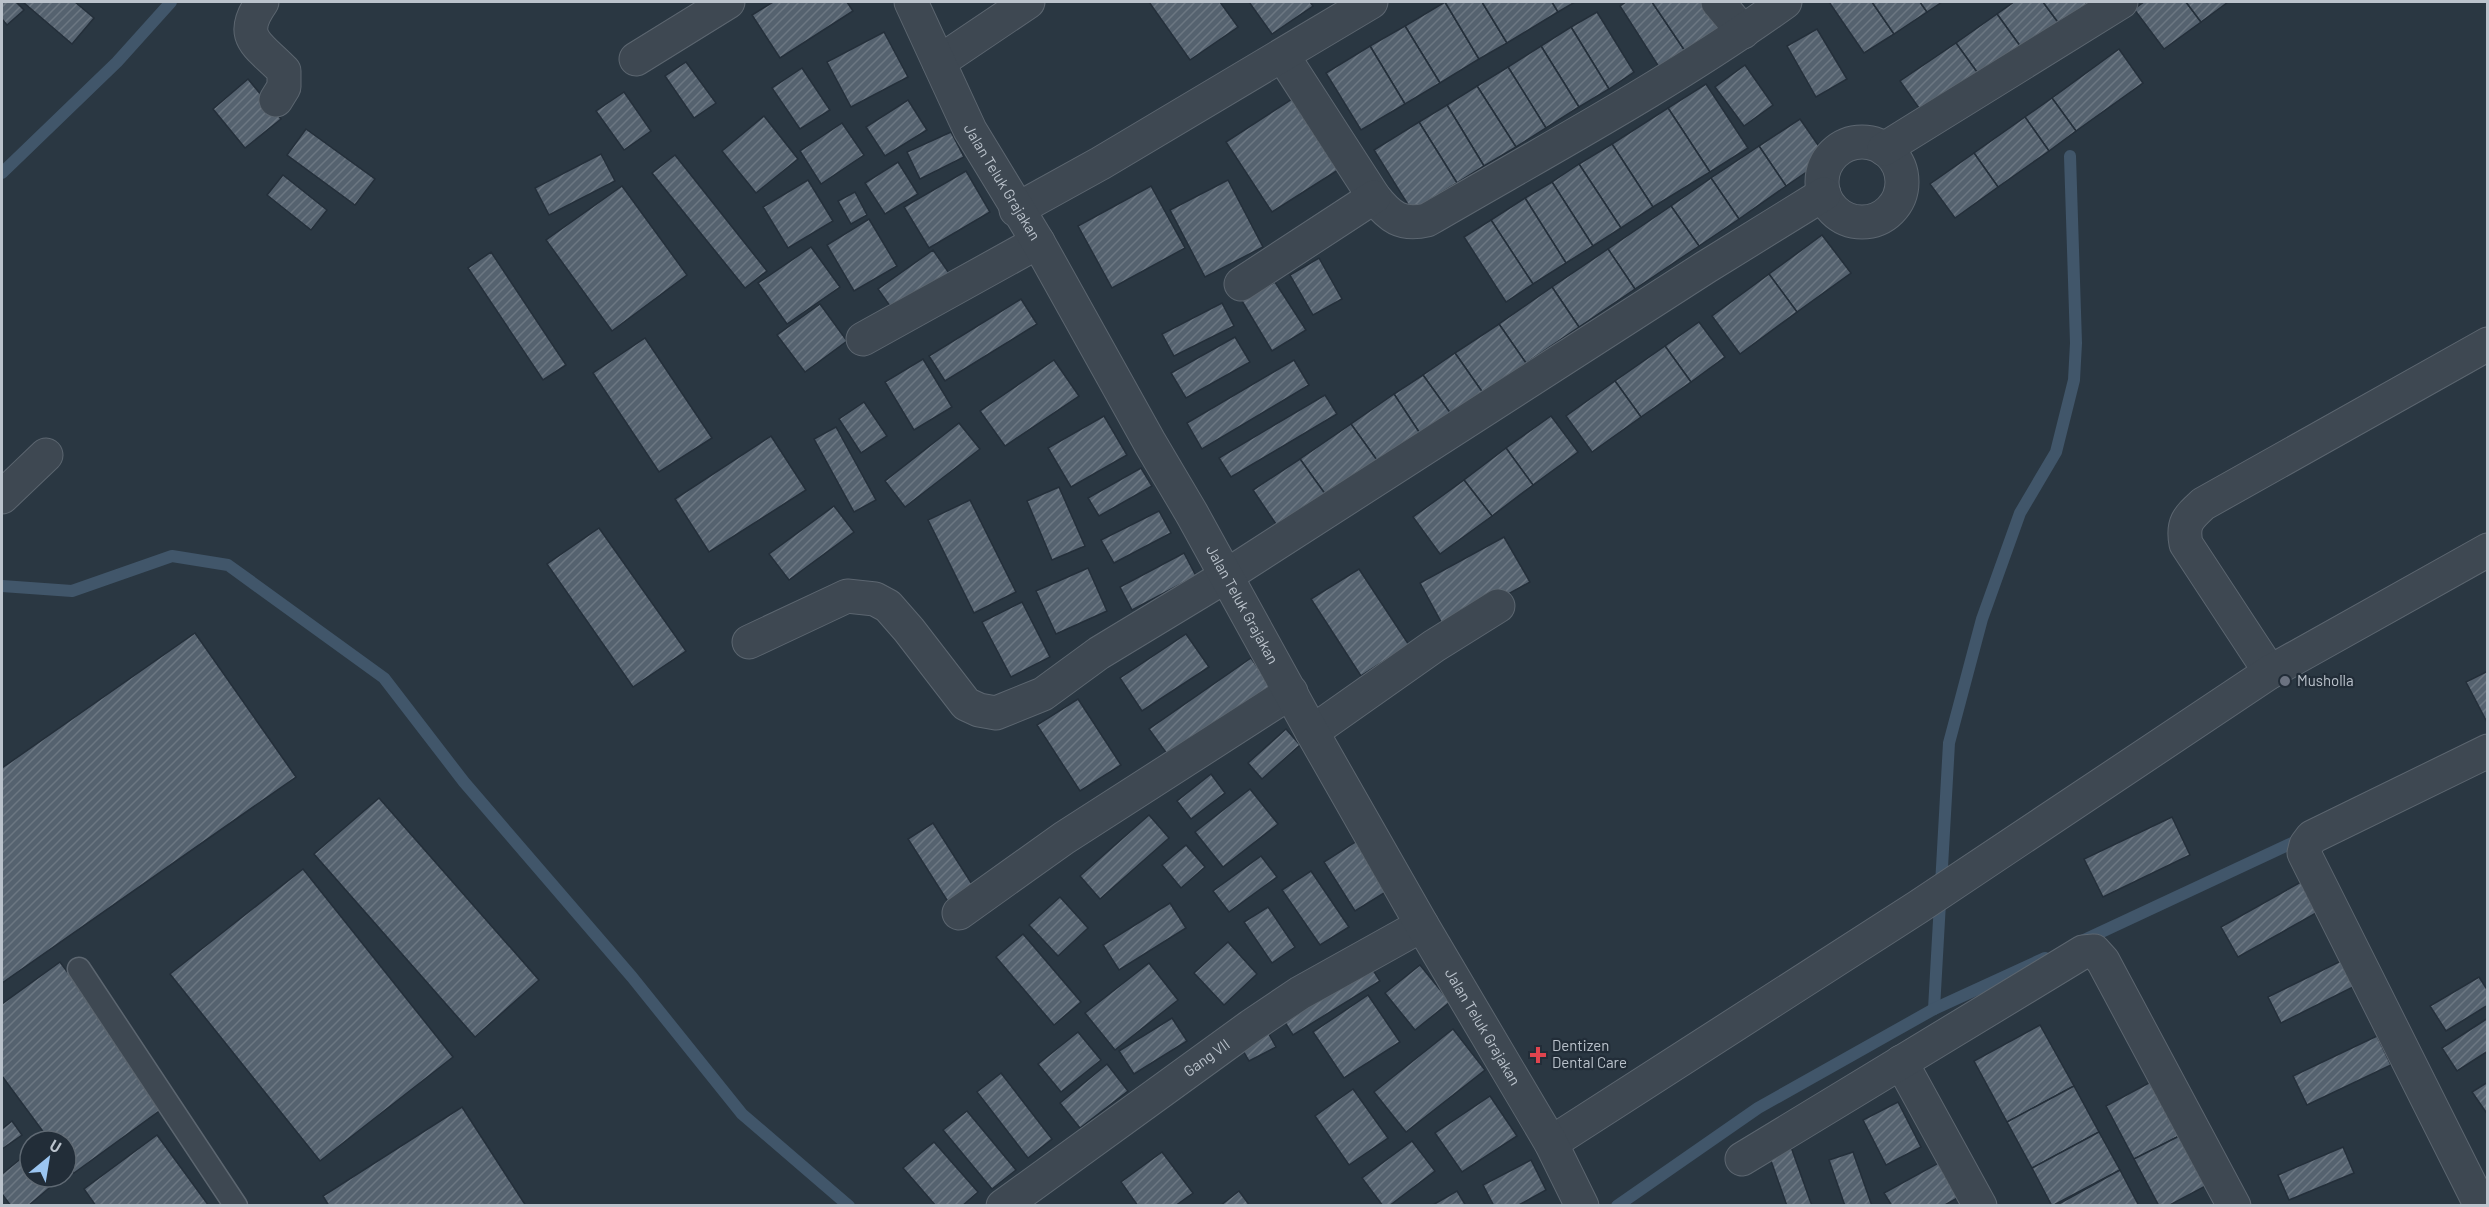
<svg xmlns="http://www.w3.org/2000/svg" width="2489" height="1207" font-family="Barlow,sans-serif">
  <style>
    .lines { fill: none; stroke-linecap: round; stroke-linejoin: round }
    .stream { stroke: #41566a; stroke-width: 12 }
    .building { fill: url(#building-hatch); stroke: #242f3a; stroke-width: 1.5 }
    .service-casing { stroke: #5c6670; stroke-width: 25 }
    .minor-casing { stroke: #5c6670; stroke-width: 35 }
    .tertiary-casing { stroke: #5c6670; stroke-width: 35 }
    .service { stroke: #3e4852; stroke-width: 22 }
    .minor { stroke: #3e4852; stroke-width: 33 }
    .tertiary { stroke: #3e4852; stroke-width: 33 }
    .worship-dot { fill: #6b7280; stroke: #222d38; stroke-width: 2 }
    .health-dot { fill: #e0444e; stroke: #222d38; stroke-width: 2 }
    .labels { text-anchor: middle; stroke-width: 4.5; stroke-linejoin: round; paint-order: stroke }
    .street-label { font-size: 15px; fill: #bbc3cc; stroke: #222d38 }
    .poi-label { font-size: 15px; fill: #bbc3cc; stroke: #222d38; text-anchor: start }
  </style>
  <defs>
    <pattern id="building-hatch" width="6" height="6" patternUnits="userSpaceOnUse" patternTransform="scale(1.5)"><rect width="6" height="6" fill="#55626f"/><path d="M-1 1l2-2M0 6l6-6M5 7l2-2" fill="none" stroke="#6c7782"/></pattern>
  </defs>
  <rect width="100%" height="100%" fill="#2a3742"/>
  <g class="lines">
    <!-- stream -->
    <g class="stream">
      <polyline points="2,173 117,62 171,2"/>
      <polyline points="2,586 72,591 172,556 228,565 384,678 464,782 632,977 742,1114 849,1206"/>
      <polyline points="2082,941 2303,838"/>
      <polyline points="1934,1009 1949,743 1982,619 2020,513 2056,452 2074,380 2076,343 2070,156"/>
      <polyline points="1617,1206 1758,1108 1934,1009 2045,958"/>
    </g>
  </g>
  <!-- building -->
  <g class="building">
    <polygon points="2,2 16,2 24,10 7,25 2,19"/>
    <polygon points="23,2 75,2 94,18 72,44"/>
    <polygon points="773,2 847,2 853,11 780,58 752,15"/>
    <polygon points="1149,2 1220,2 1238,27 1190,60"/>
    <polygon points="1249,2 1310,2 1313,6 1272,34"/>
    <polygon points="1445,2 1479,59 1440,83 1405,26"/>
    <polygon points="1445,2 1482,2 1507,43 1479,59"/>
    <polygon points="1482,2 1552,2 1558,12 1507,43"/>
    <polygon points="1552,2 1575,2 1558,12"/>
    <polygon points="1626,2 1652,2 1685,51 1659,67 1620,6"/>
    <polygon points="1652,2 1709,2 1725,26 1685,51"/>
    <polygon points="1829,2 1872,2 1894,34 1864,53"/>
    <polygon points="1872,2 1920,2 1927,12 1894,34"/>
    <polygon points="1920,2 1942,2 1927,12"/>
    <polygon points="2014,2 2043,2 2060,25 2023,50 1997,14"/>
    <polygon points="2043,2 2085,2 2088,5 2060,25"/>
    <polygon points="2144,2 2186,2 2201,22 2164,49 2134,9"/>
    <polygon points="2186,2 2228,2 2201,22"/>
    <polygon points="1597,12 1634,72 1609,89 1571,27"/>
    <polygon points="1997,14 2023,50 1982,79 1956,43"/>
    <polygon points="1405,26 1440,83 1405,104 1370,46"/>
    <polygon points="1571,27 1609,89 1579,107 1541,46"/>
    <polygon points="1817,29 1847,79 1816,97 1787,46"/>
    <polygon points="884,32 908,77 851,107 827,62"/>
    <polygon points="1956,43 1982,79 1926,118 1900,81"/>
    <polygon points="1370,46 1405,104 1361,130 1326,73"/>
    <polygon points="1541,46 1579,107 1546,128 1508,67"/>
    <polygon points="2119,49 2143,83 2076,131 2052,98"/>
    <polygon points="686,62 716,103 694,118 665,76"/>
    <polygon points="1745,65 1773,105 1744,126 1715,87"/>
    <polygon points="1508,67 1546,128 1516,147 1477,86"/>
    <polygon points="802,68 830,110 800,129 772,88"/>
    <polygon points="248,79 281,119 245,148 213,109"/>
    <polygon points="1706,84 1748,148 1710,172 1668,108"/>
    <polygon points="1477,86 1516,147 1484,166 1447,105"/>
    <polygon points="624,92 651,131 624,150 596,111"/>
    <polygon points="2052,98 2076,131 2049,151 2025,117"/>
    <polygon points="1292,99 1338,170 1272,212 1226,142"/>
    <polygon points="908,100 927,130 885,156 866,127"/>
    <polygon points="1447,105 1484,166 1457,183 1419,122"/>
    <polygon points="1668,108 1710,172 1653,207 1612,144"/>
    <polygon points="764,116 798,159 756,193 722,151"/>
    <polygon points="2025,117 2049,151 1998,187 1974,153"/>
    <polygon points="1800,119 1827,158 1786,186 1759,146"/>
    <polygon points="1419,122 1457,183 1412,211 1374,150"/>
    <polygon points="842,123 864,155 821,184 800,151"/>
    <polygon points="306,129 375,179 355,205 287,155"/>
    <polygon points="951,132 964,157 920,179 907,152"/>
    <polygon points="1612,144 1653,207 1621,228 1579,164"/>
    <polygon points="1759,146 1786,186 1739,219 1711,178"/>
    <polygon points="1974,153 1998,187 1955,218 1930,184"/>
    <polygon points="601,154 615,181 549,215 535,188"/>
    <polygon points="675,155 767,271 745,288 652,173"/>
    <polygon points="898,162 918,194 885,214 865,183"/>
    <polygon points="1579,164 1621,228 1593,246 1552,182"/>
    <polygon points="966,171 990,212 929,248 904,207"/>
    <polygon points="283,175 327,210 311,230 267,195"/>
    <polygon points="1711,178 1739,219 1699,246 1671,206"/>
    <polygon points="808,180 833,221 788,248 763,207"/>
    <polygon points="1228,180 1263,247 1205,277 1170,210"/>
    <polygon points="1552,182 1593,246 1566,263 1525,198"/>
    <polygon points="622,186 687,275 612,331 546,240"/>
    <polygon points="1151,186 1185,248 1112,288 1078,226"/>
    <polygon points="855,192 867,215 851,224 838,201"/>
    <polygon points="1525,198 1566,263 1533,284 1491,220"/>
    <polygon points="1671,206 1699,246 1635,289 1608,249"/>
    <polygon points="869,219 897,266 854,291 827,245"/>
    <polygon points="1491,220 1533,284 1506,302 1464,237"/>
    <polygon points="1822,235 1851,273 1797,312 1769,274"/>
    <polygon points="811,247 840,287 787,324 758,283"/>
    <polygon points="1608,249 1635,289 1579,327 1552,287"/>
    <polygon points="933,250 951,276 897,316 878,289"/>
    <polygon points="491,252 566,365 543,380 468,268"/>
    <polygon points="1319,258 1342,299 1313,315 1290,275"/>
    <polygon points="1769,274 1797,312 1740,354 1712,316"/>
    <polygon points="1275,282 1306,330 1272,351 1242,301"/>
    <polygon points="1552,287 1579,327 1526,363 1499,324"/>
    <polygon points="1021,299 1037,324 945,381 929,356"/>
    <polygon points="1222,303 1234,326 1174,356 1162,334"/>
    <polygon points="820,304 847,341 805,372 777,335"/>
    <polygon points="1699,322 1725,357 1691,382 1665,346"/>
    <polygon points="1499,324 1526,363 1483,393 1455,353"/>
    <polygon points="1235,337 1250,362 1186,398 1171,373"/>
    <polygon points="645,338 712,438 659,472 593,373"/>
    <polygon points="1665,346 1691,382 1641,417 1615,381"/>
    <polygon points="1455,353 1483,393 1451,414 1423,375"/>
    <polygon points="923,359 952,407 914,430 885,382"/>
    <polygon points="1054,360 1079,396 1005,446 980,411"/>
    <polygon points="1294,360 1309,385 1202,449 1187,423"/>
    <polygon points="1423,375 1451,414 1421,435 1394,394"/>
    <polygon points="1615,381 1641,417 1592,452 1566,416"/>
    <polygon points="1394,394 1421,435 1379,463 1351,424"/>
    <polygon points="1325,395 1337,414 1231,477 1219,458"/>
    <polygon points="864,402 887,436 861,453 839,419"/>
    <polygon points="1104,416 1127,455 1071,487 1048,448"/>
    <polygon points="1551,416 1578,452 1533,485 1506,448"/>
    <polygon points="959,423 980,449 905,507 885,481"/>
    <polygon points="1351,424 1379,463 1328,498 1300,459"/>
    <polygon points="836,427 876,500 854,512 814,439"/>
    <polygon points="771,436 806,490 709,552 675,499"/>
    <polygon points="1506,448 1533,485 1492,516 1464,480"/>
    <polygon points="1300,459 1328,498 1280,530 1253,490"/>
    <polygon points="1141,468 1152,486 1099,516 1088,498"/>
    <polygon points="1464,480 1492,516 1440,554 1413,517"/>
    <polygon points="1059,487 1085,546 1052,560 1027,501"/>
    <polygon points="970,500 1016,592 974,613 928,520"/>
    <polygon points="834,506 854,532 789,580 769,554"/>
    <polygon points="1159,511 1171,533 1114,563 1101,540"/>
    <polygon points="599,528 686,651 633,687 547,564"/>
    <polygon points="1504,537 1530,582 1445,629 1420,583"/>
    <polygon points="1184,553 1196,576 1132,610 1120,587"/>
    <polygon points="1088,568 1107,611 1056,634 1036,591"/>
    <polygon points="1359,569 1409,645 1361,676 1311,599"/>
    <polygon points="1022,602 1050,657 1011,677 982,622"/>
    <polygon points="195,633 296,777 2,983 2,768"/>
    <polygon points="1186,634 1209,667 1142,711 1120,678"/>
    <polygon points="1251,658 1272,687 1170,758 1149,729"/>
    <polygon points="2488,671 2488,724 2466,682"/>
    <polygon points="1078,699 1121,765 1080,791 1037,725"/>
    <polygon points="1286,729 1300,745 1262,779 1248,763"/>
    <polygon points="1211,774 1225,793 1191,819 1177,801"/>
    <polygon points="1250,789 1278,824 1223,867 1195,832"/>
    <polygon points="379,798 539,980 475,1037 314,854"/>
    <polygon points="1149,815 1169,838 1100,899 1080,876"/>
    <polygon points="2172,817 2190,855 2103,897 2084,859"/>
    <polygon points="933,823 977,892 952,908 908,839"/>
    <polygon points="1366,835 1397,885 1355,911 1324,862"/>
    <polygon points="1186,845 1205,867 1181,888 1162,865"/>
    <polygon points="1261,856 1277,877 1229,912 1213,891"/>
    <polygon points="303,869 453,1057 320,1161 170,974"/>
    <polygon points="1311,871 1349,927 1320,945 1282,890"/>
    <polygon points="2308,878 2325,908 2238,957 2221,927"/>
    <polygon points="1060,897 1088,928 1058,956 1029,925"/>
    <polygon points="1170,903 1186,928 1119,970 1103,945"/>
    <polygon points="1268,907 1295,947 1272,963 1244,922"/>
    <polygon points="1023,934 1081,1002 1054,1025 996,957"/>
    <polygon points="1228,942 1257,974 1224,1005 1194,973"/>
    <polygon points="2347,958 2359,984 2281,1023 2268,997"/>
    <polygon points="60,962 166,1106 74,1173 66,1163 66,1141 50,1141 2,1076 2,1004"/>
    <polygon points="1368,962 1380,981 1293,1035 1281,1016"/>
    <polygon points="1149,963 1178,1000 1115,1050 1085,1013"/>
    <polygon points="1420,965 1450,1002 1415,1030 1385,993"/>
    <polygon points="2479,977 2488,991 2488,1005 2446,1031 2430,1006"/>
    <polygon points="1368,995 1400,1042 1344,1078 1313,1032"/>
    <polygon points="1172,1018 1187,1041 1134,1074 1119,1051"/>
    <polygon points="2488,1018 2488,1051 2457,1071 2442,1048"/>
    <polygon points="1264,1025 1276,1047 1249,1061 1237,1040"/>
    <polygon points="2040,1025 2074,1086 2007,1122 1974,1061"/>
    <polygon points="1453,1029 1485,1070 1406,1132 1374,1092"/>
    <polygon points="1078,1032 1101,1060 1061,1092 1038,1064"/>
    <polygon points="2377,1036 2391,1065 2307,1105 2293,1076"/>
    <polygon points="1107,1064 1128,1091 1080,1128 1060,1103"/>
    <polygon points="1001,1073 1052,1139 1028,1158 977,1092"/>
    <polygon points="2160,1077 2189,1131 2134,1159 2106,1106"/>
    <polygon points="2488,1082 2488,1115 2472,1092"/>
    <polygon points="2074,1086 2099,1132 2032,1168 2007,1122"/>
    <polygon points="1353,1089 1388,1138 1349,1165 1315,1116"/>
    <polygon points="1490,1096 1517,1136 1462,1172 1435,1133"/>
    <polygon points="1898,1102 1921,1147 1886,1165 1863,1120"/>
    <polygon points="462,1107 526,1206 329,1206 323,1196"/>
    <polygon points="967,1111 1016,1170 992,1189 943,1130"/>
    <polygon points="12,1121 22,1135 2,1149 2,1129"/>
    <polygon points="2189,1131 2215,1181 2168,1206 2159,1206 2134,1159"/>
    <polygon points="2099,1132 2120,1170 2052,1206 2032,1168"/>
    <polygon points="157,1135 209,1206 96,1206 84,1189"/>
    <polygon points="1412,1141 1435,1171 1389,1206 1383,1206 1362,1178"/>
    <polygon points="934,1142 978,1192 962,1206 936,1206 903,1168"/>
    <polygon points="1791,1147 1812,1206 1787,1206 1769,1155"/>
    <polygon points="2343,1147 2354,1173 2289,1200 2278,1175"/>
    <polygon points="29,1152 30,1177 50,1177 55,1183 28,1206 11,1206 2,1194 2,1174"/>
    <polygon points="1162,1152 1193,1193 1175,1206 1138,1206 1121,1182"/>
    <polygon points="1853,1152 1872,1206 1845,1206 1829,1160"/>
    <polygon points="1531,1160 1546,1190 1517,1206 1494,1206 1483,1185"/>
    <polygon points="1942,1161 1961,1196 1943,1206 1892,1206 1884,1193"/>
    <polygon points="2120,1170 2139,1206 2055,1206"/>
    <polygon points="1239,1191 1250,1206 1220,1206"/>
    <polygon points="1457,1191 1466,1206 1431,1206"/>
  </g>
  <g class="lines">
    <!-- service casing -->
    <g class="service-casing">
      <polyline id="service" points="79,969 236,1206"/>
    </g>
    <!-- minor casing -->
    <g class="minor-casing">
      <g id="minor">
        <path d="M 262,2 C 237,38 258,44 284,71 L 284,87 L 276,100"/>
        <polyline points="1718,2 1743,32"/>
        <path d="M 1283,56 L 1374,197 C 1390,217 1401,226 1427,220 C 1547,150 1672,83 1785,2"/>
        <polyline points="636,59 728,2"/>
        <polyline points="939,62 1028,2"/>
        <circle cx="1862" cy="182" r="40"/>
        <polyline points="1884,149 2121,2"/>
        <polyline points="1016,210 1101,163 1371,2"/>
        <polyline points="1241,284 1374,197"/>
        <polyline points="863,339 1038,242"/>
        <polyline points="2,497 46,455"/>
        <polyline points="749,642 847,596 875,599 888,606 909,630 966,704 979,710 996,713 1043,694 1099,653 1226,576 1706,267 1824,194"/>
        <path d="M 2270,672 L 2186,544 C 2182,523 2188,518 2203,504 L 2488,344"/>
        <polyline points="1312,732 1434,646 1498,606"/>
        <polyline points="959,913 1064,838 1291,692"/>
        <polyline points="1901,1062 1980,1206"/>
        <polyline points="1551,1143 1918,907 2270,672 2488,550"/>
        <polyline points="1742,1159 2083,952 2094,951 2103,961 2234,1206"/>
        <path id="s1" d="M 1003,1206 L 1251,1026 L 1300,993 L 1422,925"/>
        <polyline points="2481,1206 2304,853 2306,845 2312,837 2488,751"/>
      </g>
    </g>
    <!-- tertiary casing -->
    <g class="tertiary-casing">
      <g id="tertiary">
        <path id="s2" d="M 911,2 L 970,130 L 1038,242 L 1150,443 L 1192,514 L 1312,732 L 1422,925 L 1551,1143 L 1582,1206"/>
      </g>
    </g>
    <!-- service -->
    <use href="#service" class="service"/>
    <!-- minor -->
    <use href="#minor" class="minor"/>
    <!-- tertiary -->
    <use href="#tertiary" class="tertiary"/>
  </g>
  <!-- markers -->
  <circle class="worship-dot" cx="2285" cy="681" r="6"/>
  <path class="health-dot" d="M1535 1046h6v6h6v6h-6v6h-6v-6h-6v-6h6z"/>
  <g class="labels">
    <!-- street labels -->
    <g class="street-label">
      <text dy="5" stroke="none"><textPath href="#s2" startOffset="202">Jalan Teluk Grajakan</textPath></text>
      <text dy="5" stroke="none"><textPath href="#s2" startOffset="688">Jalan Teluk Grajakan</textPath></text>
      <text dy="5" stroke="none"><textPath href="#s2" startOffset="1174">Jalan Teluk Grajakan</textPath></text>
      <text dy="5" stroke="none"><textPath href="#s1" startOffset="252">Gang VII</textPath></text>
    </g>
    <!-- poi labels -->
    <g class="poi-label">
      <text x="2297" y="686">Musholla</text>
      <text x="1552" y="1051">Dentizen<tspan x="1552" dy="17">Dental Care</tspan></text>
    </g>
  </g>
  <!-- border -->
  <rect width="2489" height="1207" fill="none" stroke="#bbc3cc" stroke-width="6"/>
  <!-- north arrow -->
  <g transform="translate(48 1159) rotate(30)"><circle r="28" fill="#222d38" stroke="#5f6973" stroke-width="1.5"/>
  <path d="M0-4.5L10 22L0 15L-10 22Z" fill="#9bc5f1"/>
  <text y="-9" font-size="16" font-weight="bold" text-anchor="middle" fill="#bbc3cc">U</text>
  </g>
</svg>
